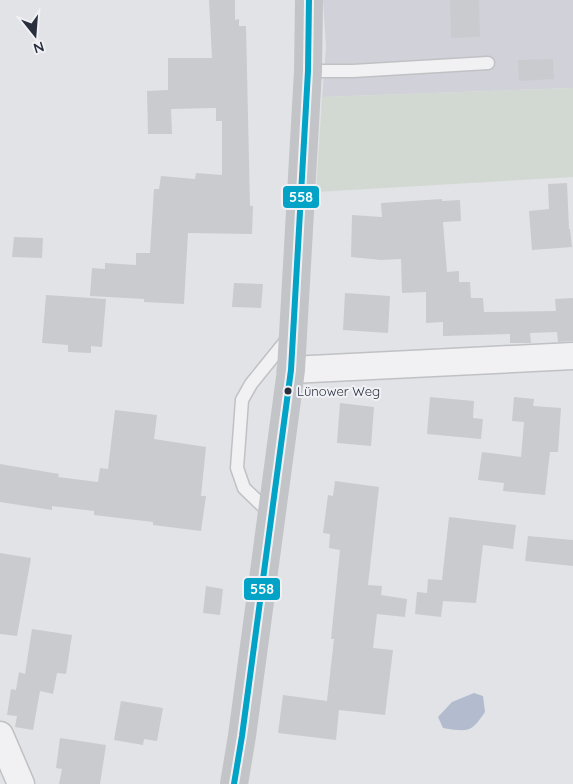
<svg xmlns="http://www.w3.org/2000/svg" width="573" height="784" font-family="Quicksand,sans-serif">
  <style>
    .built { fill: #d1d2d9 }
    .green { fill: #d2d9d2 }
    .water { fill: #b3bcce }
    .building { fill: #cacbce }
    .lines { fill: none; stroke-linecap: round; stroke-linejoin: round }
    .lane-casing { stroke: #c0c1c4; stroke-width: 15 }
    .street-casing { stroke: #c0c1c4; stroke-width: 29 }
    .lane { stroke: #f1f1f3; stroke-width: 12 }
    .street { stroke: #f1f1f3; stroke-width: 26 }
    .secondary { stroke: #c3c4c8; stroke-width: 28 }
    .bus-1-casing { stroke: #f0f1f5; stroke-width: 10 }
    .bus-1 { stroke: #02a3c7; stroke-width: 6 }
    .bus-dot { fill: #2a2f3e; stroke: #f0f1f5; stroke-width: 2 }
    .labels { text-anchor: middle; stroke-width: 4; stroke-linejoin: round; paint-order: stroke }
    .bus-label { font-size: 13px; fill: #2a2f3e; stroke: #f0f1f5; text-anchor: start }
    .line-badge { stroke: #f0f1f5; stroke-width: 2 }
    .badge-label { font-size: 14px; text-anchor: middle; font-weight: bold; fill: #fff }
  </style>
  <rect width="100%" height="100%" fill="#e2e3e6"/>
  <!-- built -->
  <polygon class="built" points="323,0 573,0 573,88 322,97 326,47"/>
  <!-- green -->
  <polygon class="green" points="573,88 573,177 316,192 322,97"/>
  <!-- water -->
  <path class="water" d="M 474,693 L 483,696 L 485,712 C 471,733 468,732 443,728 L 438,717 L 452,702 Z"/>
  <!-- building -->
  <g class="building">
    <polygon points="209,0 235,0 235,20 239,19 239,26 246,26 250,206 253,206 252,234 188,233 184,304 144,302 144,299 90,296 92,268 105,269 105,263 136,265 136,253 150,253 154,189 159,189 161,176 195,179 196,173 222,175 222,121 216,121 216,108 171,109 172,134 148,134 147,91 168,90 168,58 212,58"/>
    <polygon points="450,0 479,0 480,37 451,38"/>
    <polygon points="553,59 554,79 519,81 518,60"/>
    <polygon points="567,183 569,229 570,229 572,247 532,250 529,211 549,209 548,184"/>
    <polygon points="442,199 442,201 460,200 461,221 443,222 447,272 459,271 459,282 470,282 471,298 483,298 484,312 556,311 555,299 573,298 573,341 558,342 557,332 530,333 531,343 510,343 510,334 443,336 443,322 426,323 426,292 402,293 401,259 381,260 351,257 352,215 382,217 381,203"/>
    <polygon points="14,237 43,238 42,258 12,257"/>
    <polygon points="234,283 263,284 261,308 232,307"/>
    <polygon points="345,293 390,296 388,333 343,330"/>
    <polygon points="46,295 106,299 102,347 91,346 91,353 68,352 68,345 42,343"/>
    <polygon points="430,397 474,401 473,418 483,419 481,439 427,434"/>
    <polygon points="514,397 534,399 533,406 561,408 558,452 550,452 545,495 503,491 504,483 478,480 482,452 521,457 524,422 512,421"/>
    <polygon points="340,403 374,407 371,446 337,443"/>
    <polygon points="115,410 157,415 154,439 206,447 201,496 206,496 201,531 153,525 153,522 94,515 94,511 52,506 52,510 0,502 0,464 59,474 58,477 98,482 100,468 108,469"/>
    <polygon points="335,481 379,487 368,585 382,586 381,595 407,599 405,617 377,614 373,648 393,650 385,715 339,710 336,740 278,733 283,695 327,701 334,639 331,639 340,550 329,548 330,534 323,533 328,495 333,496"/>
    <polygon points="449,517 516,525 513,549 483,545 476,603 443,601 441,617 415,614 417,592 427,593 428,579 442,580"/>
    <polygon points="528,536 573,540 573,566 525,561"/>
    <polygon points="0,553 31,558 17,636 0,634"/>
    <polygon points="206,586 223,589 220,615 203,613"/>
    <polygon points="32,629 72,635 66,674 57,673 53,694 40,691 33,730 15,727 17,716 7,715 11,689 16,690 19,672 25,674"/>
    <polygon points="121,701 163,708 157,741 144,739 143,745 114,740"/>
    <polygon points="60,738 106,745 100,784 59,784 62,769 56,768"/>
  </g>
  <g class="lines">
    <!-- lane casing -->
    <g class="lane-casing">
      <g id="lane">
        <polyline points="308,71 353,71 488,63"/>
        <polyline points="271,514 244,488 237,468 242,400 251,384 289,337"/>
      </g>
    </g>
    <!-- street casing -->
    <g class="street-casing">
      <g id="street">
        <polyline points="291,370 573,356"/>
        <polyline points="0,735 21,784"/>
      </g>
    </g>
    <!-- lane -->
    <use href="#lane" class="lane"/>
    <!-- street -->
    <use href="#street" class="street"/>
    <!-- secondary -->
    <polyline class="secondary" points="234,784 242,736 291,370 308,71 309,0"/>
    <!-- bus-1 casing -->
    <g class="bus-1-casing">
      <polyline id="bus-1" points="234,784 242,736 291,370 308,71 309,0"/>
    </g>
    <!-- bus-1 -->
    <use href="#bus-1" class="bus-1"/>
  </g>
  <!-- markers -->
  <circle class="bus-dot" cx="288" cy="391" r="4.5"/>
  <g class="labels">
    <!-- bus labels -->
    <g class="bus-label">
      <text x="297" y="396">Lünower Weg</text>
    </g>
  </g>
  <g class="line-badge">
    <rect x="282" y="185" width="38" height="24" rx="5" fill="#02a3c7"/>
    <rect x="243" y="577" width="38" height="24" rx="5" fill="#02a3c7"/>
  </g>
  <g class="badge-label">
    <text x="301" y="202">558</text>
    <text x="262" y="594">558</text>
  </g>
  <!-- north arrow -->
  <g transform="translate(35 35) rotate(163)" stroke="#f0f1f5" stroke-width="4" paint-order="stroke">
  <path d="M0-4L9 19L0 12L-9 19Z" fill="#2a2f3e"/>
  <text y="-8" font-size="14" font-weight="bold" text-anchor="middle" fill="#2a2f3e">N</text>
  </g>
</svg>
